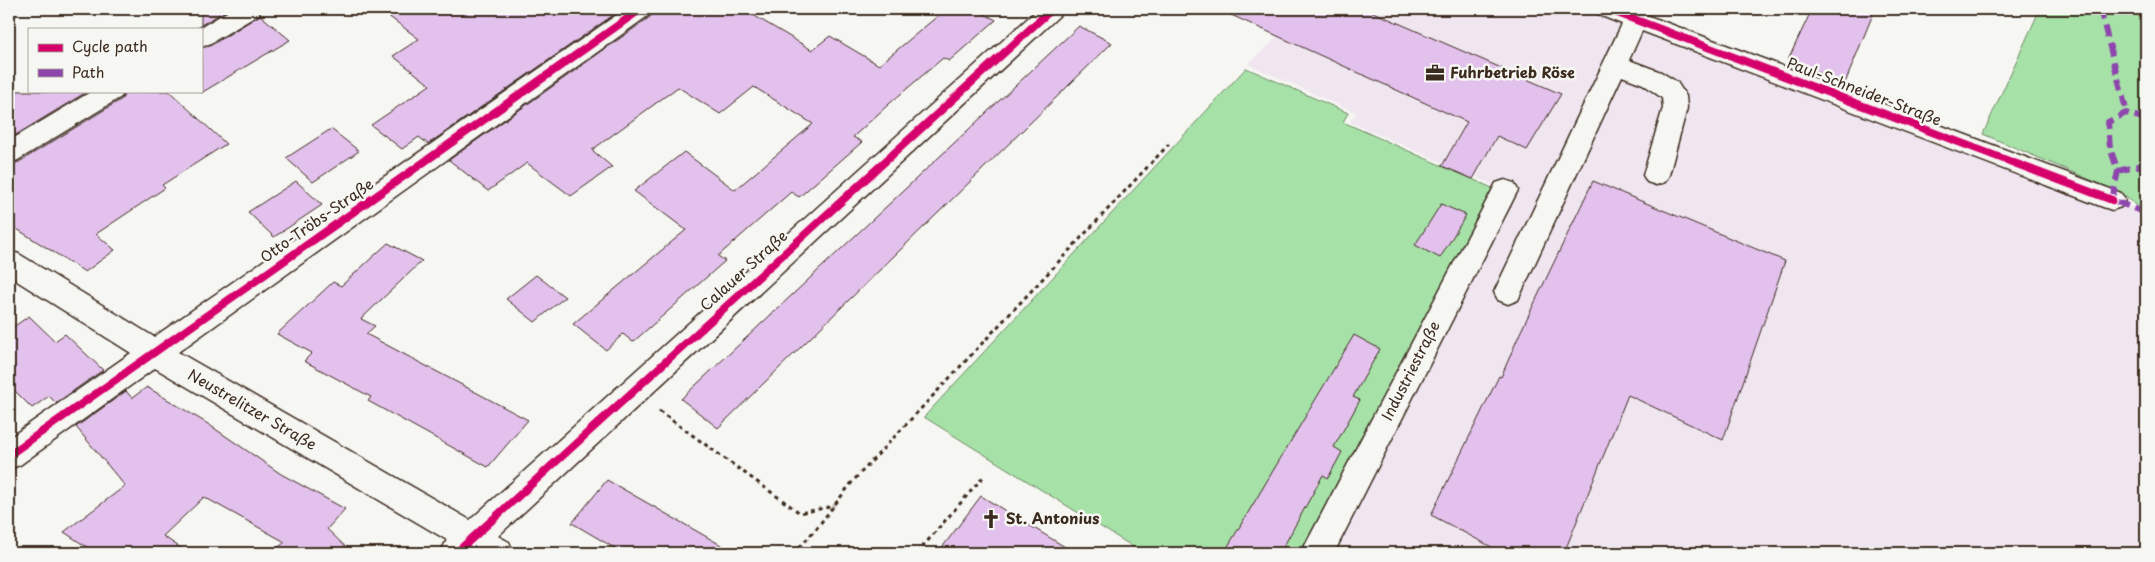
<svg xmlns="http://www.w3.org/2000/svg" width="2155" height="562" font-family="'Playpen Sans',sans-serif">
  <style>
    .built { fill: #f0e6f0 }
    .green { fill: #a6e2a8; stroke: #708663 }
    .building { fill: #e3c1ed; stroke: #3b2a1e }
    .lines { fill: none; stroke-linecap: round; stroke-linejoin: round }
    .minor-casing { stroke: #3b2a1e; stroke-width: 3 }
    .path { stroke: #3b2a1e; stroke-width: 3; stroke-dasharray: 4 4; stroke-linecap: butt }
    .minor { fill: #f6f6f2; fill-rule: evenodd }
    .quiet { stroke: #8e44ad; stroke-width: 6; stroke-dasharray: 12 6; stroke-linecap: butt }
    .cycleway-casing { stroke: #f6f6f2; stroke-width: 11 }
    .cycleway { stroke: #d6006c; stroke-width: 8 }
    .labels { text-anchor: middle; stroke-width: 5; stroke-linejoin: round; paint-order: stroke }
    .poi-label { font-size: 15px; font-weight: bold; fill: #3b2a1e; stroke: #f6f6f2; text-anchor: start }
    .street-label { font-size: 15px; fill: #3b2a1e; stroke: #f6f6f2 }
  </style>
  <rect width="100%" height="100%" fill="#f6f6f2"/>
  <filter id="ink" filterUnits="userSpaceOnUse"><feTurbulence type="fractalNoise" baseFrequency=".02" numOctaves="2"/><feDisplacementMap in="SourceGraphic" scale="10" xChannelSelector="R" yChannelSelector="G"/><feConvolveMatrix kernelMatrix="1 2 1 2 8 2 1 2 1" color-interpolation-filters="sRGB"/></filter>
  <g filter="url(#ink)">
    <!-- built -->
    <polygon class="built" points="1269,9 1607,9 2146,212 2146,553 1320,553 1317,552 1505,190 1350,122 1356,113 1248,64 1295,21"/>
    <!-- green -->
    <g class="green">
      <polygon points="2040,9 2146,9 2146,212 2119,192 1983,134"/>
      <polygon points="1246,68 1348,113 1343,122 1499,191 1303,553 1143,553 924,417"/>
    </g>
    <!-- building -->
    <g class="building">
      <polygon points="201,9 229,9 201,25"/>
      <polygon points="379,9 622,9 428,144 419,137 402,149 371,125 430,85 393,56 419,39"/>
      <polygon points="655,9 743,9 812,50 830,36 879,65 946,9 975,9 996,20 949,61 943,58 889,104 853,137 862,142 799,197 791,192 718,256 725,261 633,342 623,334 606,350 573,324 686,230 634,191 684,152 735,190 813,124 754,87 720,114 678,87 592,150 612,167 571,196 527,163 488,191 449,160 650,17"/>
      <polygon points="1218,9 1366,9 1561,94 1527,150 1497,136 1473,179 1442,166 1467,122"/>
      <polygon points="1812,9 1875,9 1845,83 1788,60"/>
      <polygon points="260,15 290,40 201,93 201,48 210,46"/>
      <polygon points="1079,26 1112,43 718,428 681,399"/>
      <polygon points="9,91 88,91 9,139"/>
      <polygon points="126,91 169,91 226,144 162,185 165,188 96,234 115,250 85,272 9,224 9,165 19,162 122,99"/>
      <polygon points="331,129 359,151 313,182 286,158"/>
      <polygon points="296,181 322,205 274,237 248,212"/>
      <polygon points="1593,181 1785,261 1723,440 1628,395 1564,553 1503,553 1431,515 1499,376 1501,377 1520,333"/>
      <polygon points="1441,204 1466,215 1440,258 1415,245"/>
      <polygon points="388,243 422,261 361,319 375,326 366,334 528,420 488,467 368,401 371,397 304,361 312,353 277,334 333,282 341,286"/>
      <polygon points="536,275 565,297 535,322 506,299"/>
      <polygon points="29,316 55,341 65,334 103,370 56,403 49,396 32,408 9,385 9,330"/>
      <polygon points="1354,335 1380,349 1353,397 1360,400 1334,447 1342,452 1328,478 1323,475 1280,553 1224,553"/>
      <polygon points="147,387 208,424 281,474 345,509 327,529 352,553 271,553 285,542 204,497 163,536 188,553 96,553 64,532 125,486 76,427 126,391 132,398"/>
      <polygon points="607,480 735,553 623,553 572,523"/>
      <polygon points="981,496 1075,553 938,553"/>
    </g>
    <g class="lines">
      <!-- minor casing -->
      <g class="minor-casing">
        <g id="minor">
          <polygon points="232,9 262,9 258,15 209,44 201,46 201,29 198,29"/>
          <polygon points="625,9 653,9 649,15 178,352 470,520 1038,9 1064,9 1060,15 498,536 509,542 514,553 440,553 447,540 155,368 20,465 9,469 9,438 131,353 9,276 9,251 19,254 154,337"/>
          <polygon points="1595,9 1630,9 2121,193 2125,200 2121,207 2112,210 2103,207 1642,31 1629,60 1661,72 1677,82 1686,96 1687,108 1669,175 1665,182 1656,185 1647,182 1643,175 1663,108 1662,98 1643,84 1622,76 1518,300 1508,304 1498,300 1494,292 1622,24 1599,15"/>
          <polygon points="92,91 124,91 121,97 18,160 9,163 9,141"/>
          <polygon points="1505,180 1514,183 1518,190 1334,553 1301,553 1496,183"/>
        </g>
      </g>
      <!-- path -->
      <g class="path">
        <polyline points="659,411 800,513 834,506"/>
        <polyline points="794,553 816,529 853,481 1169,144"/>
        <polyline points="917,553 984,476"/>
      </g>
      <!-- minor -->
      <use href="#minor" class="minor"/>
      <!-- quiet -->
      <g class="quiet">
        <polyline points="2100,9 2127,113"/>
        <polyline points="2146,119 2126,113 2108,122 2110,148 2118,171 2112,200 2146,213"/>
        <polyline points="2118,171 2146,164"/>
      </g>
      <!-- cycleway casing -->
      <g class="cycleway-casing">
        <g id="cycleway">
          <polyline points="1607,9 2112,200"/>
          <polyline points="9,455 641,9"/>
          <polyline points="456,553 1052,9"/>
        </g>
      </g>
      <!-- cycleway -->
      <use href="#cycleway" class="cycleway"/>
    </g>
  </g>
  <!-- icons -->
  <defs>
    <g id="office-bare" transform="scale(1.5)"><path d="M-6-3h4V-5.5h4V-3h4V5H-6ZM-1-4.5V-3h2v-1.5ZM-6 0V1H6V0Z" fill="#3b2a1e" stroke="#f6f6f2" stroke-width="2.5" paint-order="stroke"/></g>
    <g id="church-bare" transform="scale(1.5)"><path d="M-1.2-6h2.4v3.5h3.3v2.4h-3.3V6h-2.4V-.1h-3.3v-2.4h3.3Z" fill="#3b2a1e" stroke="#f6f6f2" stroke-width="2.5" paint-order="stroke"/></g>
  </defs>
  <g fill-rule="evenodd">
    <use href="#office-bare" x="1435" y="73"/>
    <use href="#church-bare" x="991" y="519"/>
  </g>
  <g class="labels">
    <!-- poi labels -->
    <g class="poi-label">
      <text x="1450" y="78">Fuhrbetrieb Röse</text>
      <text x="1006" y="524">St. Antonius</text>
    </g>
    <!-- street labels -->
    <g class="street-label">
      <text transform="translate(1864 92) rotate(21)" y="5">Paul-Schneider-Straße</text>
      <text transform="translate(317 221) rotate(-35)" y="5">Otto-Tröbs-Straße</text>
      <text transform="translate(744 271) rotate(-42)" y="5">Calauer Straße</text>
      <text transform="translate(1411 371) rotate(-63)" y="5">Industriestraße</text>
      <text transform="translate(252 410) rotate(30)" y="5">Neustrelitzer Straße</text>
    </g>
  </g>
  <!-- margin -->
  <rect width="2155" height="562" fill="none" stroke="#f6f6f2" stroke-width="30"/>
  <rect x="15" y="15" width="2125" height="532" fill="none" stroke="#3b2a1e" stroke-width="2" filter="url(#ink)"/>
  <!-- legend -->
  <rect x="28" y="28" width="175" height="65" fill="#f6f6f2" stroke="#aba49d"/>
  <rect x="38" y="44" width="25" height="8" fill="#d6006c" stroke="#aba49d"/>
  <text x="72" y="52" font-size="15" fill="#3b2a1e">Cycle path</text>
  <rect x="38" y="69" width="25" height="8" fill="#8e44ad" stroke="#aba49d"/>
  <text x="72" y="78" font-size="15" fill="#3b2a1e">Path</text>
</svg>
